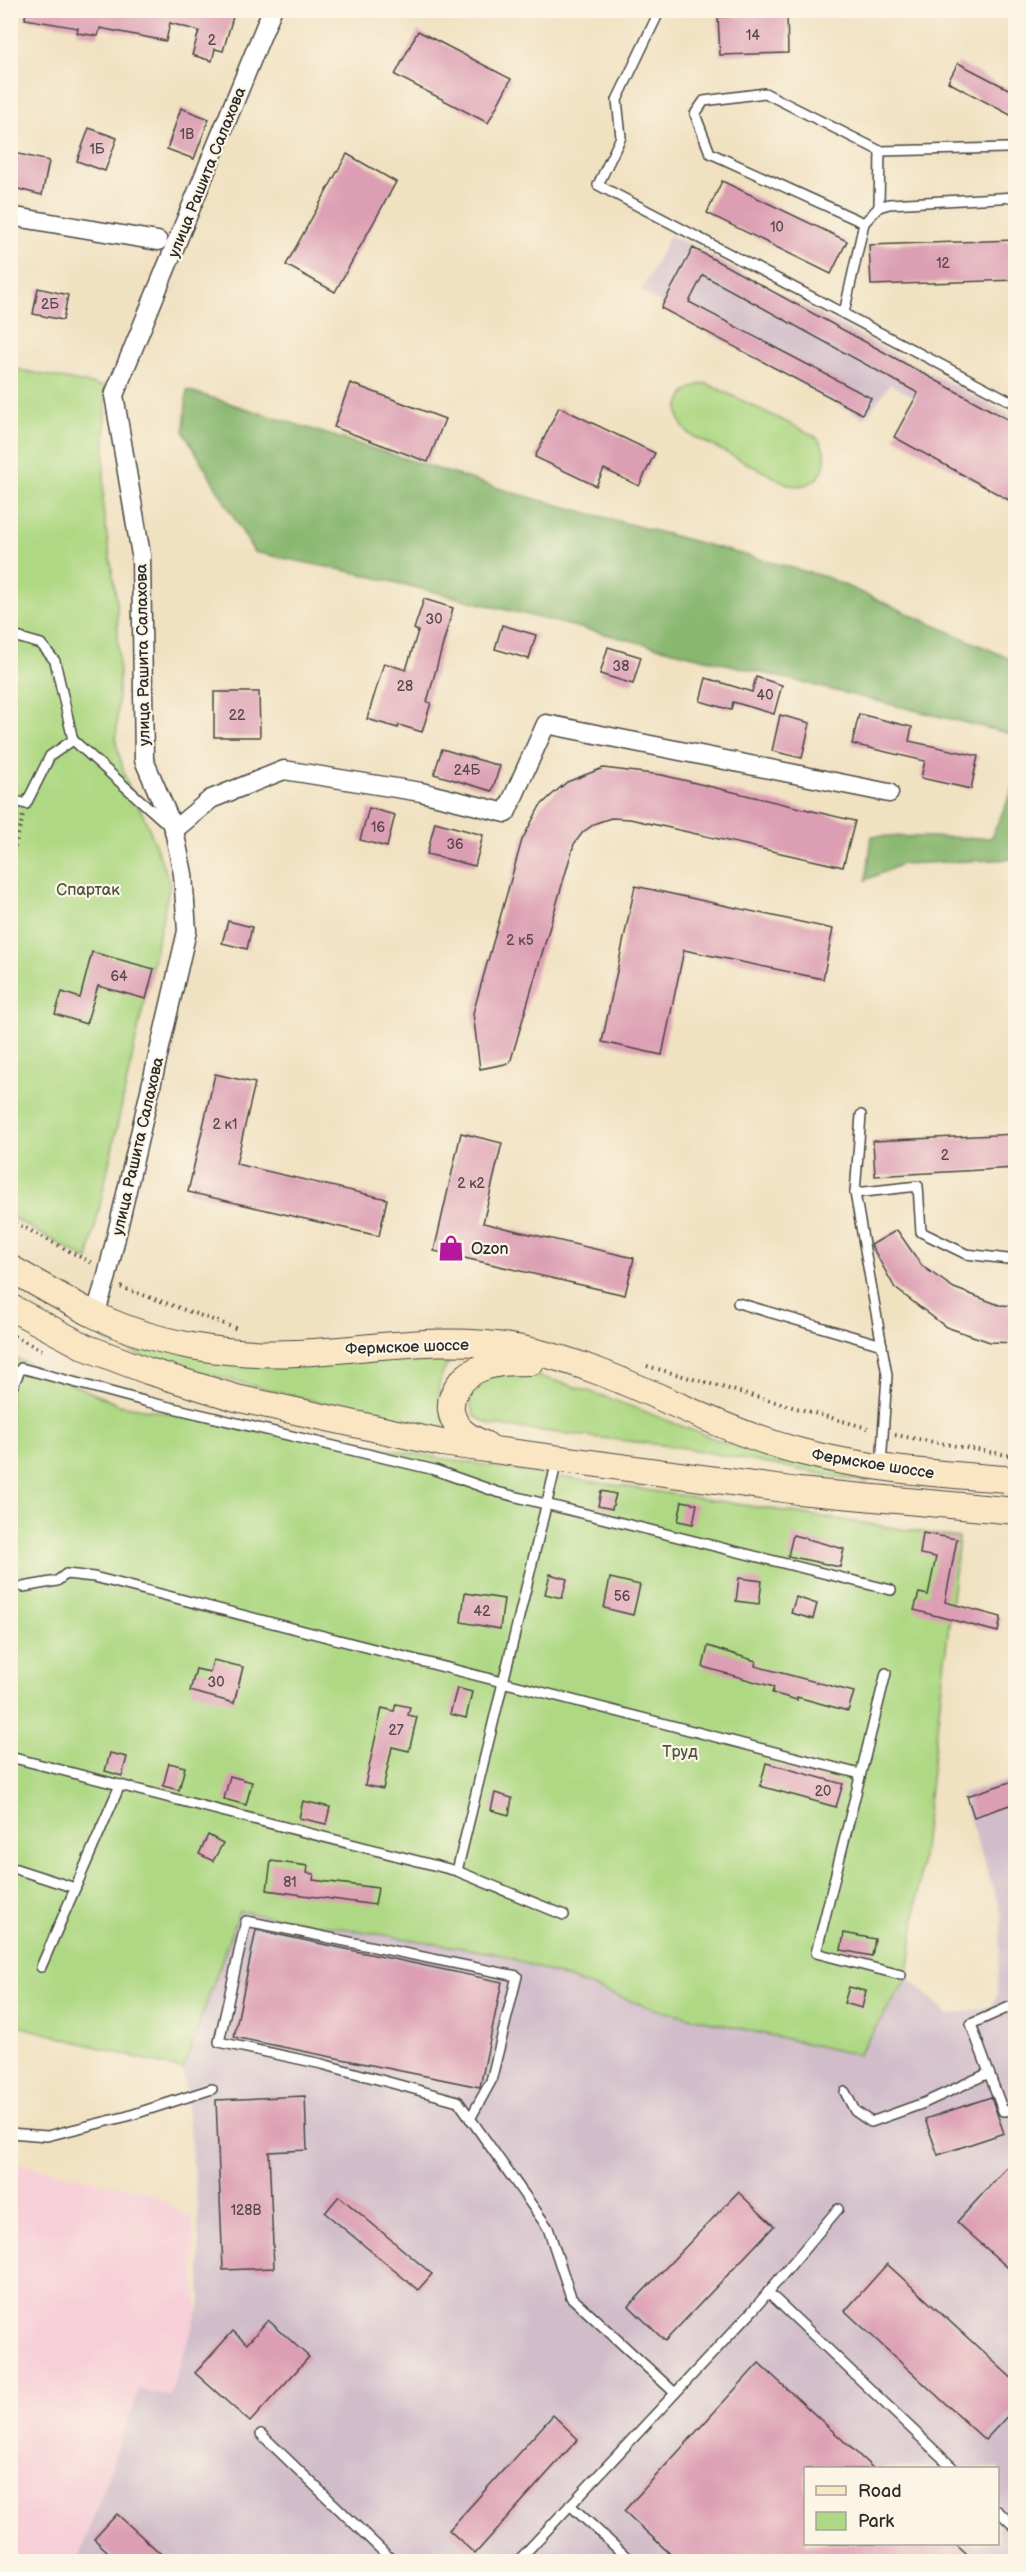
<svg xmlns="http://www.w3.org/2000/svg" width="1026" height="2572" font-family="'Balsamiq Sans',sans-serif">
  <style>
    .built { fill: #f6cfd8 }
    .industrial { fill: #d1bdca; fill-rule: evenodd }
    .green { fill: #aed883; stroke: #6c8257; stroke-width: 1.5 }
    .forest { fill: #8ab871; stroke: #5a724e; stroke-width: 1.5 }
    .building { fill: #dc9eb3 }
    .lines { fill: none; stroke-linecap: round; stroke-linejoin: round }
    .lane-casing { stroke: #494642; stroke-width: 12 }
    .street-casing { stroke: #494642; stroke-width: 21 }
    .secondary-casing { stroke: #494642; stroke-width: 28 }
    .path { stroke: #494642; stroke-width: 4; stroke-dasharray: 1.5 4.5; stroke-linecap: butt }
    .lane { stroke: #fff; stroke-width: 9 }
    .street { stroke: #fff; stroke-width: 18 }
    .secondary { stroke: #fbe6c4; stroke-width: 26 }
    .labels { text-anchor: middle; stroke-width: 4.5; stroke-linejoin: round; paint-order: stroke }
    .number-label { font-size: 14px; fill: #57484d }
    .street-label { font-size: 16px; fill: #2b2b2b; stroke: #fcf5e5 }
    .park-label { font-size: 16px; fill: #4c5641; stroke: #fcf5e5 }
    .poi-label { font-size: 16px; fill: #2b2b2b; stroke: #fcf5e5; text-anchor: start }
  </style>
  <rect width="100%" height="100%" fill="#fcf5e5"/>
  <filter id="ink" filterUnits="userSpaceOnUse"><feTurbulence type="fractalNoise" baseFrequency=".0167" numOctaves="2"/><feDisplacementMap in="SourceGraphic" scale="12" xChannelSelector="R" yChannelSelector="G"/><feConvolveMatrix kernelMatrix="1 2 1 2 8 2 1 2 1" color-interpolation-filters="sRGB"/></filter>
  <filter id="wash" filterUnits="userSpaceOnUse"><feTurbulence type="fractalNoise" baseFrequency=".008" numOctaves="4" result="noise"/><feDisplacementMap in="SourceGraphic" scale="24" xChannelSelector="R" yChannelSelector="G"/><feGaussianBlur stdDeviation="1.35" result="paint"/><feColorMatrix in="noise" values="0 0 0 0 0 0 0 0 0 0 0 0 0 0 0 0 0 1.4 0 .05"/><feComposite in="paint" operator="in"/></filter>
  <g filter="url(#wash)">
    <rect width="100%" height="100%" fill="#f0e1c1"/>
    <!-- built -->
    <polygon class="built" points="11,2163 147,2192 193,2219 198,2332 169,2396 139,2390 77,2561 11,2562"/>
    <!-- industrial -->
    <g class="industrial">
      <polygon points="670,235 1015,418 1015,451 890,384 864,419 641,292"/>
      <path d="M 1015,1778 L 1015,2561 L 77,2562 L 139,2389 L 169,2396 L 201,2302 L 198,2213 L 183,2070 L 239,1911 L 499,1954 L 654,2009 L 857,2055 L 908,1977 L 949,2015 L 992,2006 L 997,1995 L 1002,1915 L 961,1794 ZM 806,2468 L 998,2468 L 998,2544 L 806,2544 Z"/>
    </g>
    <!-- green -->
    <g class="green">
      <polygon points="10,368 106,387 103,509 117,603 119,675 116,743 126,781 146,821 170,883 88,1260 11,1217"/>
      <path d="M 708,384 L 815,436 C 837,457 821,491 790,485 L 689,434 C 668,415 680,384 708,384 Z"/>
      <path d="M 107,1332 L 381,1358 L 458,1353 C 432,1376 435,1404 450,1431 L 350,1410 L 151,1360 L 109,1342 L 105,1338 Z"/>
      <polygon points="10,1356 119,1405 545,1475 552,1484 562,1477 959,1538 908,1977 858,2055 654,2009 499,1954 239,1911 183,2070 11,2024"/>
      <path d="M 506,1370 C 588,1383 663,1422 741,1448 C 759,1454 777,1457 795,1461 C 813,1466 857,1469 870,1480 L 865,1482 L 679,1447 L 491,1425 L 474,1416 L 468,1395 L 474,1381 Z"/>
    </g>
    <!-- forest -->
    <g class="forest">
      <polygon points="187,390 514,493 826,577 1015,661 1015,735 357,573 254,552 184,432"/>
      <polygon points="1015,785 1015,859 902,864 866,880 872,836 991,838"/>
    </g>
    <g id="blocks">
      <!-- building -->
      <g class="building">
        <polygon points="26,10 235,10 223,51 215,49 212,61 192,55 199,31 170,23 166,41 100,28 98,36 77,33 78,28 25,19"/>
        <polygon points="787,14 788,53 720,55 718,17"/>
        <polygon points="418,31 511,79 488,123 395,75"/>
        <polygon points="958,63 1016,93 1016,118 948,82"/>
        <polygon points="181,108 209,119 194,159 167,149"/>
        <polygon points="89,128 117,138 105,171 77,161"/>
        <polygon points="10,152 49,161 42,195 10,187"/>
        <polygon points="347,154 396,182 335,292 286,265"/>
        <polygon points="722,181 847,241 831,274 707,213"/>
        <polygon points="1016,240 1016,280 871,285 869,245"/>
        <polygon points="693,248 1016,424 1016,504 894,437 918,393 703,275 689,302 871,398 862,414 661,308"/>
        <polygon points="38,288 68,295 63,320 33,314"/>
        <polygon points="350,383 445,419 428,462 334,427"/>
        <polygon points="559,407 655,453 639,486 604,469 596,486 535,457"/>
        <polygon points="424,599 453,608 427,702 431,703 422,732 399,725 398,728 367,719 384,663 406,670 418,631 414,629"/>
        <polygon points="502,625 536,635 529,659 495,649"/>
        <polygon points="608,647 641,657 633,684 600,674"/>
        <polygon points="756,677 782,685 774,714 733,702 731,710 700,701 706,678 752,692"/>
        <polygon points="214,692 259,692 260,737 214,737"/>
        <polygon points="859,714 912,727 909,741 978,756 971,789 921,778 925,761 852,744"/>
        <polygon points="780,715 810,723 802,758 772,751"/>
        <polygon points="442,749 500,766 492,791 434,774"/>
        <polygon points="603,768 662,775 855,821 843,867 630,819 611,818 596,823 583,832 574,844 510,1063 480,1069 473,1013 522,840 540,806 554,793 567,782"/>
        <polygon points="369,808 395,815 387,847 360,840"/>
        <polygon points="435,822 483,835 475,866 427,854"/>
        <polygon points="635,886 833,929 823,979 684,950 662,1055 602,1042"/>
        <polygon points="228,921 252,927 247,949 222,943"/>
        <polygon points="92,952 154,969 146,999 98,986 86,1024 55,1014 62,992 80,998"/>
        <polygon points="215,1074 255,1083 236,1164 387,1199 379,1236 188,1192"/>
        <polygon points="461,1133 502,1143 483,1223 634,1258 625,1295 434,1251"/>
        <polygon points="1016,1134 1016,1168 875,1176 873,1141"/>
        <polygon points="897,1230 922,1266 954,1288 999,1305 1016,1306 1016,1343 990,1342 946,1327 895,1288 871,1245"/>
        <polygon points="601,1491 616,1494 612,1509 598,1506"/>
        <polygon points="682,1501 697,1504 693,1524 678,1521"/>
        <polygon points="923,1533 957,1539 945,1602 1001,1617 998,1632 914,1610 919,1593 928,1595 936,1557 920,1554"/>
        <polygon points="793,1535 844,1549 840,1567 788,1556"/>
        <polygon points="550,1574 567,1579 562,1598 545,1594"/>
        <polygon points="610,1578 640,1585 633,1615 604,1608"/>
        <polygon points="739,1578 762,1581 759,1604 736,1601"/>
        <polygon points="465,1593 504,1599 500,1629 461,1622"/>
        <polygon points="796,1597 817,1604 813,1619 791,1613"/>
        <polygon points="708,1646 756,1661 755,1666 854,1692 848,1711 797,1697 797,1700 772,1693 774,1687 703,1667"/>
        <polygon points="213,1660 243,1667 234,1703 190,1691 196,1669 210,1672"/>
        <polygon points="457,1688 472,1692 466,1718 450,1714"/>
        <polygon points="396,1704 410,1707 408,1715 417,1717 409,1751 392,1747 383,1789 365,1785 382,1708 394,1711"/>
        <polygon points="110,1753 127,1757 122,1776 105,1771"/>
        <polygon points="169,1763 185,1767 179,1790 163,1786"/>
        <polygon points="766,1763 843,1784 836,1807 760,1786"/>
        <polygon points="230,1776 252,1782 246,1805 224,1799"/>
        <polygon points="1016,1780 1016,1803 974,1817 967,1796"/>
        <polygon points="495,1793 512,1798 509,1815 491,1810"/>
        <polygon points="303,1801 330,1807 326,1824 299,1818"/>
        <polygon points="208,1835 223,1843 213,1861 199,1854"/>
        <polygon points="271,1861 308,1866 307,1873 314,1874 313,1880 378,1888 375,1905 267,1890"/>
        <polygon points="256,1930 502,1982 480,2087 234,2037"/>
        <polygon points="844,1933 875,1939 872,1956 841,1950"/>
        <polygon points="849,1987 866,1991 862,2008 844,2003"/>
        <polygon points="305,2096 307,2150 269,2152 274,2268 223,2270 216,2100"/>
        <polygon points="991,2097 1004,2133 938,2155 925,2119"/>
        <polygon points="1007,2167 1016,2175 1016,2275 957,2222"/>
        <polygon points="738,2192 774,2226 665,2341 629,2306"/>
        <polygon points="339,2196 432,2274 418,2290 325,2213"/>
        <polygon points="887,2264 1016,2382 1016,2407 985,2440 845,2311"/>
        <polygon points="268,2320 309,2357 250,2422 195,2373 233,2331 247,2344"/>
        <polygon points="759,2363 874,2469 806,2469 806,2544 955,2544 975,2562 679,2562 624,2511"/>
        <polygon points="553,2415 578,2439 475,2554 449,2530"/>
        <polygon points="117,2514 170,2562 119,2562 94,2539"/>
      </g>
    </g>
  </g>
  <g filter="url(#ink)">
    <use href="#blocks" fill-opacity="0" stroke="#494642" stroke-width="1.5"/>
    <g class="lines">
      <!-- lane casing -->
      <g class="lane-casing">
        <g id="lane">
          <polyline points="660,10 617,100 621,137 598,185 1016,404"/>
          <polyline points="880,151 1007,148"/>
          <polyline points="864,223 879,207 889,204 1016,197"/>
          <polyline points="844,313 864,223 710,153 695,114 704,101 765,93 880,151 879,207"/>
          <polyline points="10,635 41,644 55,661 73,740 168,825"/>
          <polyline points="10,799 26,804 50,756 73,740"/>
          <polyline points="861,1115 855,1193 887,1375 881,1466"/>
          <polyline points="855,1193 918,1186 921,1232 966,1254 1016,1260"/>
          <polyline points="738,1303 882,1345"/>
          <polyline points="10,1392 21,1368 148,1402 435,1470 497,1492 891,1590"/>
          <polyline points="23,1587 57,1581 66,1574 94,1577 860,1774"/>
          <polyline points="886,1673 816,1953 901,1975"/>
          <polyline points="10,1757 457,1871 564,1915"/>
          <polyline points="10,1867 75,1888"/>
          <polyline points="457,1871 557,1461"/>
          <polyline points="41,1967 120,1785"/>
          <polyline points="1016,2004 971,2024 1003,2111 1016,2110"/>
          <polyline points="845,2092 855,2111 871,2122 924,2103 989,2073"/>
          <polyline points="470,2119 491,2081 517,1976 246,1921 219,2042 322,2064 458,2101 548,2228 571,2297 675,2393"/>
          <polyline points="10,2133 47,2136 128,2116 212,2089"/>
          <polyline points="768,2292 953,2468"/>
          <polyline points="261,2434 394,2562"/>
          <polyline points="570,2505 632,2562"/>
          <polyline points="998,2511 1016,2528"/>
          <polyline points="517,2562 754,2309 838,2209"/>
        </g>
      </g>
      <!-- street casing -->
      <g class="street-casing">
        <g id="street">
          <polyline points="10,216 158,241"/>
          <polyline points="174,830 211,799 284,770 421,792 506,813 546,724 889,793"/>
          <polyline points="95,1315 107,1276 187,931 183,874 174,830 144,760 141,555 114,395 272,10"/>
        </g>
      </g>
      <!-- secondary casing -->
      <g class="secondary-casing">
        <g id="secondary">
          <path d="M 10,1268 C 38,1284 65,1300 93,1314 C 155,1345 229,1356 297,1353 C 373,1349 447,1334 522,1349 C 620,1368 706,1428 802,1452 C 871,1470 945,1474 1016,1480"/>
          <polyline points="10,1307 85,1347 148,1371 236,1398 442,1443 798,1491 1016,1511"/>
          <path d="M 486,1445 C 477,1441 465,1436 459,1428 C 439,1404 459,1375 484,1367 C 499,1362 515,1362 531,1362"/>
        </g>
      </g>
      <!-- path -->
      <g class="path">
        <polyline points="10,864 23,816"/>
        <polyline points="10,1220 92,1263"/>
        <polyline points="121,1287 238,1329"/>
        <polyline points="14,1336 42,1350"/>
        <polyline points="647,1366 871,1429"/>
        <polyline points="895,1435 1012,1456"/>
      </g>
      <!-- lane -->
      <use href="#lane" class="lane"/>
      <!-- street -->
      <use href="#street" class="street"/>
      <!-- secondary -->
      <use href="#secondary" class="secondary"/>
    </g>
  </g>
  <!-- icons -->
  <defs>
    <g id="shop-bare" transform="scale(2.07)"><path d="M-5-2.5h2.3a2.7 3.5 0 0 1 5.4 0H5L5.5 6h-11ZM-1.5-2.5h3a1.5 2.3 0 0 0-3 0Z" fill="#b5179e" stroke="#fcf5e5" stroke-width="2.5" paint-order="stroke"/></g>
  </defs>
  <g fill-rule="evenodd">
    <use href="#shop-bare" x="451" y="1248"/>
  </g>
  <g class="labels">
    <!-- number labels -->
    <g class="number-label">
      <text x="753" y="40">14</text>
      <text x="212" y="45">2</text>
      <text x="187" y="139">1В</text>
      <text x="97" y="154">1Б</text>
      <text x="777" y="232">10</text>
      <text x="943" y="268">12</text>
      <text x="50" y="309">2Б</text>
      <text x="434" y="624">30</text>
      <text x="621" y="671">38</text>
      <text x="405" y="691">28</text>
      <text x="765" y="700">40</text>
      <text x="237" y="720">22</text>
      <text x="467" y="775">24Б</text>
      <text x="378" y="832">16</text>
      <text x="455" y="849">36</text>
      <text x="520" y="945">2 к5</text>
      <text x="119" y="981">64</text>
      <text x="225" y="1129">2 к1</text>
      <text x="945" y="1160">2</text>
      <text x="471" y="1188">2 к2</text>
      <text x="622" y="1601">56</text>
      <text x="482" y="1616">42</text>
      <text x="216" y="1687">30</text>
      <text x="396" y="1735">27</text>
      <text x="823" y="1796">20</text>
      <text x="290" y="1887">81</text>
      <text x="246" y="2215">128В</text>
    </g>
    <!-- street labels -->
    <g class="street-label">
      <text transform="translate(206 172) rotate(-68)" y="6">улица Рашита Салахова</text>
      <text transform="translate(142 655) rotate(-91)" y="6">улица Рашита Салахова</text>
      <text transform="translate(137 1146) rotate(-77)" y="6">улица Рашита Салахова</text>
      <text transform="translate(407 1346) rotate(-2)" y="6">Фермское шоссе</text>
      <text transform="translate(873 1463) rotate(9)" y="6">Фермское шоссе</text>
    </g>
    <!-- park labels -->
    <g class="park-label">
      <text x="88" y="895">Спартак</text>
      <text x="680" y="1757">Труд</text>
    </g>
    <!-- poi labels -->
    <g class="poi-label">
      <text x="471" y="1254">Ozon</text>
    </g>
  </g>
  <!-- margin -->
  <rect width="1026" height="2572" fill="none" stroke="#fcf5e5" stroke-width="36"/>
  <!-- legend -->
  <rect x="804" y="2467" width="195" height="78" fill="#fcf5e5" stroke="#a8a49b" stroke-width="1.5"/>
  <rect x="816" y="2486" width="30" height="9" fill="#fbe6c4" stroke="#a8a49b" stroke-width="1.5"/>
  <text x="858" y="2497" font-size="18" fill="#2b2b2b">Road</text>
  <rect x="816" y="2512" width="30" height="18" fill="#aed883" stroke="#a8a49b" stroke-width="1.5"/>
  <text x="858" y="2527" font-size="18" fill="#2b2b2b">Park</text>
</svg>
